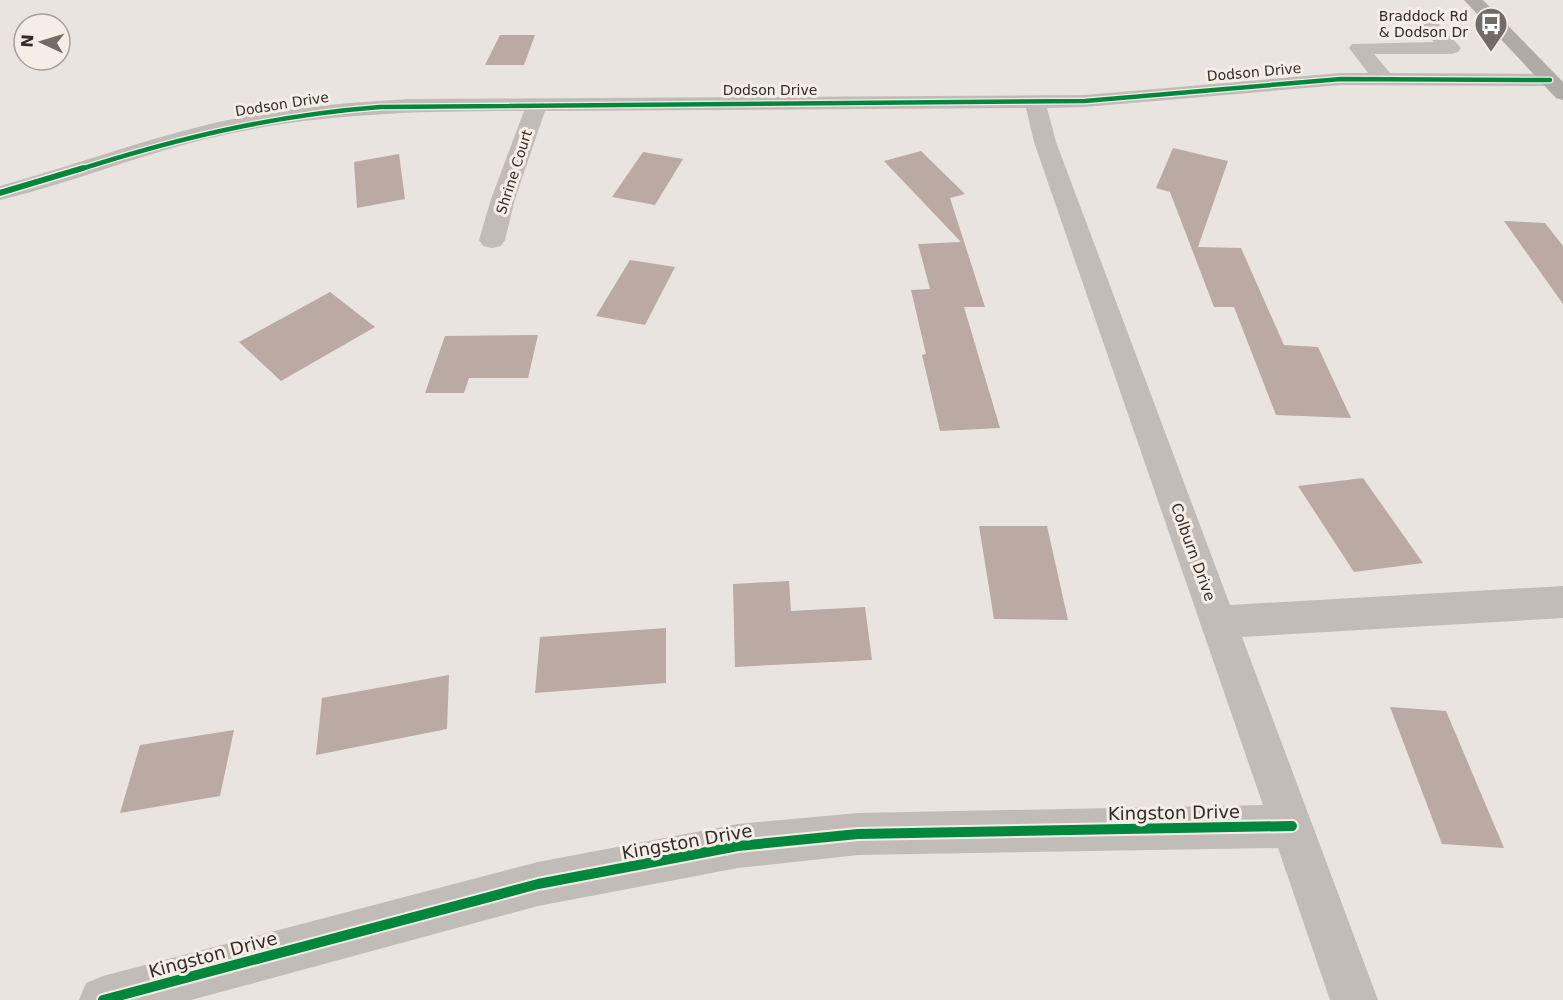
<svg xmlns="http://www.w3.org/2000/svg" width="1563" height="1000" font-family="'DejaVu Sans',sans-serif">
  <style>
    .building { fill: #baaaa3 }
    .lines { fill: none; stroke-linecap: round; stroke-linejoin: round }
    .minor { fill: #c2bcb8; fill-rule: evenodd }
    .major { fill: #b1aba7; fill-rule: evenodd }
    .cycleway-far2-casing { stroke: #f6eee6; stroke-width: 7 }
    .cycleway-far1-casing { stroke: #f6eee6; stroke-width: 9 }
    .cycleway-casing { stroke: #f6eee6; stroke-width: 14 }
    .cycleway-far2 { stroke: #00873e; stroke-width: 4.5 }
    .cycleway-far1 { stroke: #00873e; stroke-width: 6 }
    .cycleway { stroke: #00873e; stroke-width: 10 }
    .labels { text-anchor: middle; stroke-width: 6; stroke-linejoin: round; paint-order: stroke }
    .far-poi-label { font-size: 14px; fill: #322a27; stroke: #f6eee6; text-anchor: end }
    .far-street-label { font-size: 14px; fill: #322a27; stroke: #f6eee6 }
    .street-label { font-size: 15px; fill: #322a27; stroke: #f6eee6 }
    .near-street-label { font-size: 18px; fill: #322a27; stroke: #f6eee6 }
  </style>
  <rect width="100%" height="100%" fill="#e9e4df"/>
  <!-- building -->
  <g class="building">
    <polygon points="500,35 535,35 524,65 485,65"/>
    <polygon points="1173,148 1228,161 1198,247 1241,248 1284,345 1318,347 1351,418 1276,415 1234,307 1214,307 1170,192 1156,188"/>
    <polygon points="921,151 965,194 950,198 985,307 964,307 1000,428 940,431 922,355 926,354 911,290 930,289 918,244 961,242 884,161"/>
    <polygon points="643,152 683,159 655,205 612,197"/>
    <polygon points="399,154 405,199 357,208 354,162"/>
    <polygon points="1504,221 1545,223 1563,246 1563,304"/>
    <polygon points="630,260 675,267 645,325 596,316"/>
    <polygon points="330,292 375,327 281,381 239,342"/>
    <polygon points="538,335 528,378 469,378 464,393 425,393 445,336"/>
    <polygon points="1363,478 1423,563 1354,572 1298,486"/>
    <polygon points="979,526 1047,526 1068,620 994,619"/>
    <polygon points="789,581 791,611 865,607 872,660 735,667 733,584"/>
    <polygon points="666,628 666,683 535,693 540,637"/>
    <polygon points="449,675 447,729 316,755 322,698"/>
    <polygon points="1390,707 1446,711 1504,848 1442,844"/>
    <polygon points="234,730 220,796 120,813 140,745"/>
  </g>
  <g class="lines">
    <!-- minor -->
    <path class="minor" d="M 1425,15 L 1432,17 L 1461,48 L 1458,52 L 1451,54 L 1374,54 L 1390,73 L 1550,74 L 1557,76 L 1560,80 L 1557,84 L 1550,86 L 1341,85 L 1085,107 L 1047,108 L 1056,142 L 1230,605 L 1563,586 L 1563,618 L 1242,637 L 1378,1000 L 1330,1000 L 1278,848 L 858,855 L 738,868 L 538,906 L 191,1000 L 79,1000 L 86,983 L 103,976 L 538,862 L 738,824 L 858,813 L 1263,805 L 1034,142 L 1026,108 L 545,111 L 515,199 L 505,240 L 501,246 L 492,248 L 483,246 L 479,240 L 491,199 L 524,111 C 418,111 314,113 210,138 C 139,155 71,183 0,200 L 0,186 C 69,167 136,142 206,125 C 272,109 341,103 409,99 L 1085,95 L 1341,73 L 1368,73 L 1349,48 L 1352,44 L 1434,42 L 1416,21 Z"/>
    <!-- major -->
    <polygon class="major" points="1464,0 1483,0 1563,82 1563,100 1556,98"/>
    <!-- cycleway-far2 casing -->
    <g class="cycleway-far2-casing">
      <path id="cycleway-far2" d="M 78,170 C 178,138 275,115 380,107 L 1085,101 L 1341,79 L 1550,80"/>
    </g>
    <!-- cycleway-far1 casing -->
    <g class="cycleway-far1-casing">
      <polyline id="cycleway-far1" points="0,193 83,168"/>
    </g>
    <!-- cycleway casing -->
    <g class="cycleway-casing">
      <polyline id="cycleway" points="103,1000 538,884 738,846 858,834 1292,826"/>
    </g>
    <!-- cycleway-far2 -->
    <use href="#cycleway-far2" class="cycleway-far2"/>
    <!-- cycleway-far1 -->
    <use href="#cycleway-far1" class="cycleway-far1"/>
    <!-- cycleway -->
    <use href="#cycleway" class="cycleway"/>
  </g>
  <!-- icons -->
  <defs>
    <g id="bus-pin" transform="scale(1.725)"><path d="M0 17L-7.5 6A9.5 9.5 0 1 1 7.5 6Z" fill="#726b67" stroke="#f6eee6"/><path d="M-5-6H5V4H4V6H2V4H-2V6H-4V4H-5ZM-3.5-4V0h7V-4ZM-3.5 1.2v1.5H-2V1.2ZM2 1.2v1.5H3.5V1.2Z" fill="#fff"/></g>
  </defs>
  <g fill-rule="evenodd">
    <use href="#bus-pin" x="1491" y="24"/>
  </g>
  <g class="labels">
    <!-- far-poi labels -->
    <g class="far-poi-label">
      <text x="1468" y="21">Braddock Rd<tspan x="1468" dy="16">&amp; Dodson Dr</tspan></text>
    </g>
    <!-- far-street labels -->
    <g class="far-street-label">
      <text transform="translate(1254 72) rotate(-5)" y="5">Dodson Drive</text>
      <text x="770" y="95">Dodson Drive</text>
      <text transform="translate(282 104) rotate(-9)" y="5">Dodson Drive</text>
      <text transform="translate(514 172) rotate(-72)" y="5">Shrine Court</text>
    </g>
    <!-- street labels -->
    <g class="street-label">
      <text transform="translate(1193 552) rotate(70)" y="5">Colburn Drive</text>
    </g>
    <!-- near-street labels -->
    <g class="near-street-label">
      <text transform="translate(1174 813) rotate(-1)" y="6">Kingston Drive</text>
      <text transform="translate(687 842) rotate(-10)" y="6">Kingston Drive</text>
      <text transform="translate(213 955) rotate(-15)" y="6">Kingston Drive</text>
    </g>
  </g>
  <!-- north arrow -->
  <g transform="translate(42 42) rotate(274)"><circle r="28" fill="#f6eee6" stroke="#a8a09a" stroke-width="1.5"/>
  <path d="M0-4.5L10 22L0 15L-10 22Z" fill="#726b67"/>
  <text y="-9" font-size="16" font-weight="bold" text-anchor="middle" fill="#322a27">N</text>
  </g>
</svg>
